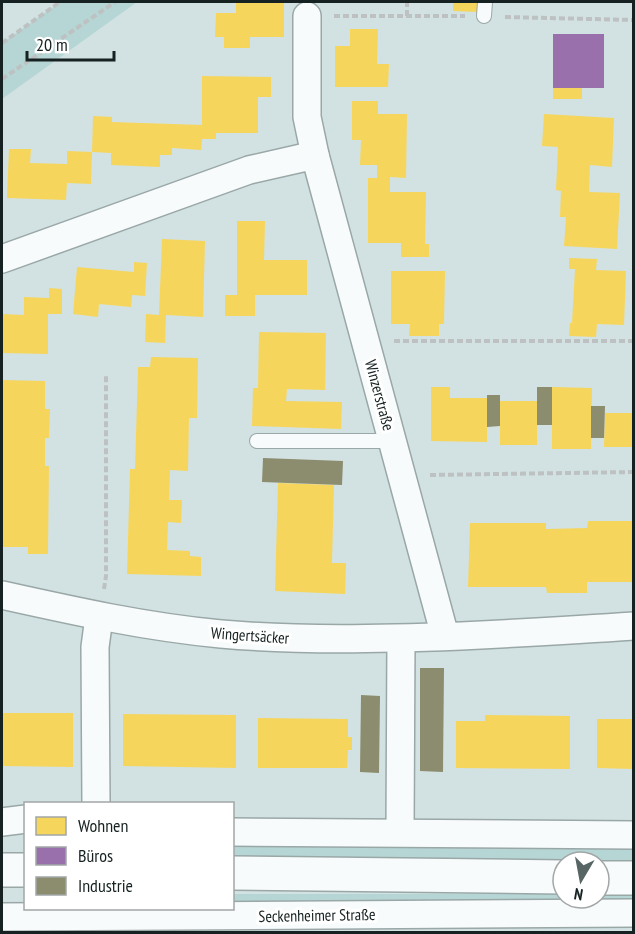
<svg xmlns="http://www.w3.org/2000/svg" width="635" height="934" font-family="'PT Sans Narrow',sans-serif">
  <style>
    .green { fill: #b6d6d5 }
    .homes { fill: #f6d55c }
    .offices { fill: #9970ab }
    .industry { fill: #8c8c6e }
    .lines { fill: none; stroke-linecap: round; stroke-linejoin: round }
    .service-casing { stroke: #9aa7a7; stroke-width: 16 }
    .minor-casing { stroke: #9aa7a7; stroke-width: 30 }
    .tertiary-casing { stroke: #9aa7a7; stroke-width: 36 }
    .path { stroke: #bdc1c1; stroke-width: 4; stroke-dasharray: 6 3; stroke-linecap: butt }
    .service { stroke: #f8fbfb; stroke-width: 14 }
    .minor { stroke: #f8fbfb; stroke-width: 27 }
    .tertiary { stroke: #f8fbfb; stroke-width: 33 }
    .labels { text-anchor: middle; stroke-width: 6; stroke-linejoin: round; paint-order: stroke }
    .street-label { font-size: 16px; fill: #162121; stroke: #fff }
  </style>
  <rect width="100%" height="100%" fill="#d2e2e2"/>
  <!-- green -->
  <g class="green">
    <polygon points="60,2 137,2 2,99 2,43"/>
    <polygon points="233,842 634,846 633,864 563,862 522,865 233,856"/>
    <polygon points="233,894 563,894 563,898 599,898 599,894 634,894 633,905 232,908"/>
  </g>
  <!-- homes -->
  <g class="homes">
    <polygon points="236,2 284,2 284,37 250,37 250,48 224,48 224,37 215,37 216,13 236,13"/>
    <polygon points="453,2 478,2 478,12 453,11"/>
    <polygon points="350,29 378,29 377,64 389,64 388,87 335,87 335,46 350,46"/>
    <polygon points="202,76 271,77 271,97 258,97 258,133 216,133 216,139 202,139 201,150 172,148 172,155 160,155 160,167 111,165 111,153 92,152 93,116 112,117 112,122 202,125"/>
    <rect x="553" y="88" width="29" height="11"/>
    <polygon points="352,101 378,101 378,114 407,114 406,178 390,177 390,192 426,192 425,244 429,244 429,257 401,257 401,243 368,243 368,178 377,178 377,165 360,165 361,140 352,140"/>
    <polygon points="544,114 614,118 612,167 590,165 589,192 620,193 617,249 564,246 566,217 560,217 561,191 556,190 558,147 542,146"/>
    <polygon points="9,149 31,149 30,163 67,164 67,151 92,152 91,184 67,183 66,200 7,198"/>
    <polygon points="237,221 265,221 264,260 307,260 307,295 255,295 255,316 225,316 225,295 237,295"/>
    <polygon points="162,239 205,241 203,317 166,315 165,343 145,342 146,314 159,315"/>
    <polygon points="569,258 597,259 596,270 626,271 624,325 597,324 596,337 569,336 570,323 572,323 575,269 569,269"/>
    <polygon points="134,262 147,263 145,296 132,295 131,307 99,304 98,317 73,314 77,267 134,272"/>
    <polygon points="391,271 445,271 444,324 439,324 439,336 409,336 410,324 391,324"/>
    <polygon points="49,288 62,289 62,314 48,314 48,354 2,353 2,314 24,315 24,297 49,298"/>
    <polygon points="259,332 326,333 325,390 287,389 286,401 342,402 341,429 252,426 253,388 258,388"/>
    <polygon points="151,357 198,358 197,418 189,418 188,471 170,470 169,500 182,500 181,523 168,522 167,550 190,551 190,556 201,557 201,576 127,574 130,469 135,469 138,367 150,367"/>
    <polygon points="2,380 45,381 45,409 50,409 49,438 45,438 45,466 49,466 48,554 28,554 28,547 2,547"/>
    <polygon points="431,387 450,387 450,398 487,398 487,442 431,441"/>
    <polygon points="552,387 592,388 591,449 552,449"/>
    <rect x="500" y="401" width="37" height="44"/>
    <polygon points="605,413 633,413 633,447 604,447"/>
    <polygon points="278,483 334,485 332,563 346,563 345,594 275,591"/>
    <polygon points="588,521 633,521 633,582 587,582 587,593 547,593 546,587 468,587 470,523 546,523 546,529 587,528"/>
    <polygon points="2,713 73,713 73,767 2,766"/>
    <polygon points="123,714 236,715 236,768 123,766"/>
    <polygon points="485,715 570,716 570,769 456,768 456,721 485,721"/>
    <polygon points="258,718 348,719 348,737 352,737 352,750 348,750 347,768 258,768"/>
    <polygon points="597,719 633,719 633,769 597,768"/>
  </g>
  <!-- offices -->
  <rect class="offices" x="553" y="34" width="51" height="54"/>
  <!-- industry -->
  <g class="industry">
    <rect x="537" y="387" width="15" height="38"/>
    <polygon points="487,395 500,395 500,426 487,427"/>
    <polygon points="591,406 605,406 604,438 591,438"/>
    <polygon points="263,458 343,461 342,485 262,482"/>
    <polygon points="420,668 444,668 443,772 420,771"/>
    <polygon points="361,695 380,696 379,773 360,772"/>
  </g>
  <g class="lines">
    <!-- service casing -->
    <g class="service-casing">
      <g id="service">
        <polyline points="484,16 485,2"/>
        <polyline points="257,441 393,441"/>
      </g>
    </g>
    <!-- minor casing -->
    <g class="minor-casing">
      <g id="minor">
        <polyline points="307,16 307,117 315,155"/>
        <polyline points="2,259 249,170 315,155 445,636"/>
        <path d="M 2,595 C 74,611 146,627 221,634 C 301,641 381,639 461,636 C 519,633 576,630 634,626"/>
        <polyline points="96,804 95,647 99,617"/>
        <polyline points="2,822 26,819"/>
        <polyline points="232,832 634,835"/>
        <polyline points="400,832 401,639"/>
        <polyline points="2,917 634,913"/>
      </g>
    </g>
    <!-- tertiary casing -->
    <g class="tertiary-casing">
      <g id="tertiary">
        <polyline points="2,870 26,870"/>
        <polyline points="232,873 563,877"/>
        <polyline points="599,878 634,878"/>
      </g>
    </g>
    <!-- path -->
    <g class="path">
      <polyline points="334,16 465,16"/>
      <polyline points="407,16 407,2"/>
      <polyline points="505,17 634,20"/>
      <polyline points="2,43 60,2"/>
      <polyline points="2,79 115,2"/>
      <polyline points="394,341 634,341"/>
      <polyline points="430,475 634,472"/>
      <polyline points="104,589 106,576 106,375"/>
    </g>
    <!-- service -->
    <use href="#service" class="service"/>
    <!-- minor -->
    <use href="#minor" class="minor"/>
    <!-- tertiary -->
    <use href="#tertiary" class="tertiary"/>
  </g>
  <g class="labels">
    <!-- street labels -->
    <g class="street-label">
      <text transform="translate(380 395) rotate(75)" y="6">Winzerstraße</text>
      <text transform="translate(250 635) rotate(4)" y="6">Wingertsäcker</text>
      <text transform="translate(317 915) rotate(-1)" y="6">Seckenheimer Straße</text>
    </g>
  </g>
  <!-- border -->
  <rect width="635" height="934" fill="none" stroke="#162121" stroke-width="6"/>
  <!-- legend -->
  <rect x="24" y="802" width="210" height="108" fill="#ffffff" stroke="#a2a6a6" stroke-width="1.5"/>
  <rect x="36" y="817" width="30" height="18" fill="#f6d55c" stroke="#a2a6a6" stroke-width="1.5"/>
  <text x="78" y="832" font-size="18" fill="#162121">Wohnen</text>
  <rect x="36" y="847" width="30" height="18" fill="#9970ab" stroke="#a2a6a6" stroke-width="1.5"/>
  <text x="78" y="862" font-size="18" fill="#162121">Büros</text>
  <rect x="36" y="877" width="30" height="18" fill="#8c8c6e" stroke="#a2a6a6" stroke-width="1.5"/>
  <text x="78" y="892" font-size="18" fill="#162121">Industrie</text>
  <!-- north arrow -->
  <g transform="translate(581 880) rotate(190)"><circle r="28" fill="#ffffff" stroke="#a2a6a6" stroke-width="1.5"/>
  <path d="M0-4.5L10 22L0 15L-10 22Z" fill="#586565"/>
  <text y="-9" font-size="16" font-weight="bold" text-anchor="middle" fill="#162121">N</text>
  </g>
  <!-- scale -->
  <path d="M27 51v9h87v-9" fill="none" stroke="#162121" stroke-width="3"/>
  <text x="36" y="51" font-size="18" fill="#162121" stroke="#ffffff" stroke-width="4.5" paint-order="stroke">20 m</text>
</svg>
